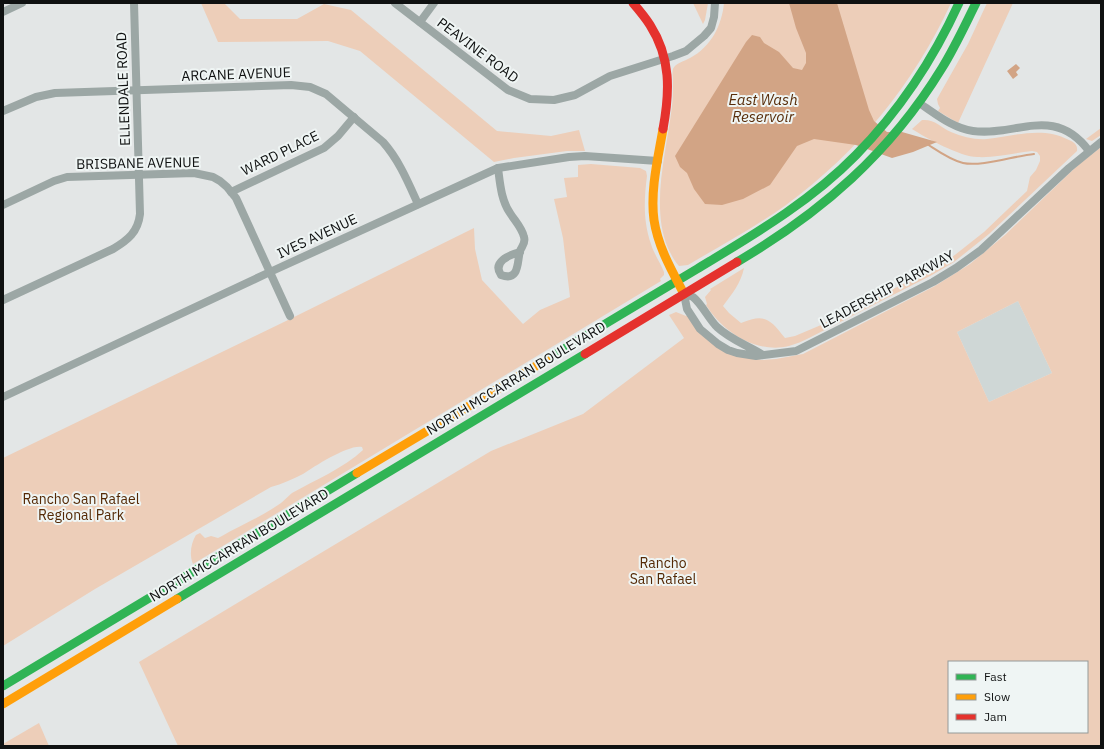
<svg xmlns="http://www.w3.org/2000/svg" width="1104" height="749" font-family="'IBM Plex Sans',sans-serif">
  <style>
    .built { fill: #cfd7d6 }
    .green { fill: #edceb9; fill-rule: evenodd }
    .water { fill: #d2a485 }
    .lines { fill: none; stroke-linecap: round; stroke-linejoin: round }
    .stream { stroke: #d2a485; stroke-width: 2 }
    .street { stroke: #9ca7a5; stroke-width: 8 }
    .fast { stroke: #30b455; stroke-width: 9 }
    .slow { stroke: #ff9f0a; stroke-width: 9 }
    .jam { stroke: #e5322d; stroke-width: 9 }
    .labels { text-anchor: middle; stroke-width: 4; stroke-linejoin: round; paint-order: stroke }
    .street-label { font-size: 14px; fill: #0f1111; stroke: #eff5f4 }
    .park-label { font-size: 14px; fill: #542905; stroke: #eff5f4 }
    .water-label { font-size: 15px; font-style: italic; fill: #582d0a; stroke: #eff5f4 }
  </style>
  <rect width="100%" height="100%" fill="#e3e6e6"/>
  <!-- built -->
  <polygon class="built" points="1018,301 1052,373 989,402 957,332"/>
  <!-- green -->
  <g class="green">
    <polygon points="201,3 224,3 240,19 297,19 324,4 351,10 497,131 551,136 579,130 585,151 567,151 514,158 494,162 360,51 328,41 218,42"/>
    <polygon points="693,3 708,3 705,20 703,24"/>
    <path d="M 724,3 L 951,3 C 913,85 859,151 786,205 C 755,227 720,246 688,265 L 679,266 C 674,261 671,254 668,248 C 650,206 667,150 672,106 C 673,98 673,90 673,81 C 673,78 672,73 673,69 C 675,63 685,61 690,58 C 711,47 722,25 724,3 Z"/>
    <polygon points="987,3 1013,3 958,123 938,111 940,108 938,104 937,99 968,44"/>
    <path d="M 922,120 C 935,119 940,127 951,132 C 963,137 975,140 987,139 C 1015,136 1042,126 1069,140 C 1074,142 1078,145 1077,151 L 989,234 L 954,262 L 932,275 L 809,338 C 803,341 796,344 789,346 C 756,354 723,332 706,305 L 707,304 L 705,297 L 711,290 L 710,289 L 744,268 C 741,283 732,294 723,306 L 729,313 L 741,323 C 765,313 770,319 785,338 L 795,336 L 821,325 L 929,271 L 951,258 L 984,232 L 1027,191 L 1030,177 L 1036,170 L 1040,161 L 1040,156 L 1037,152 L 1032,151 C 1014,153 995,158 977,157 C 961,157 926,138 912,129 Z"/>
    <polygon points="1101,128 1101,135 1092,141 1086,139"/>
    <path d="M 1101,147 L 1101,746 L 178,746 L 139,662 L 491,451 L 583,414 L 684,338 L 669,315 L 676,312 L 686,316 L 689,315 L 697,328 L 747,357 L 762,360 L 776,359 L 803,354 L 935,286 L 970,264 L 1005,235 L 1077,166 ZM 1018,301 L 1052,373 L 989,402 L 957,332 ZM 949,662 L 1087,662 L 1087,732 L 949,732 Z"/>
    <path d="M 591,164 L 640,168 L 646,171 L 647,176 C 644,199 643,221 651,244 C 654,254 660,262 664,272 L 664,275 L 660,279 L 661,281 L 193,564 C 189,555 191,543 196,535 L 200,533 L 205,538 L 211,536 L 218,538 L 222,536 C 241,525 263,516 281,503 C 285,500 288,496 292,493 C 315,480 344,468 363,450 L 362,447 C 349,444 315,466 303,474 C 293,479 282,484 271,487 L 95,589 L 3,646 L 3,458 L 286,321 L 474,228 L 475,249 L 482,280 L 523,324 L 540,310 L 570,297 L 563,238 L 554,199 L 567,197 L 564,178 L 578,177 L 578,165 Z"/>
    <polygon points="39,723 49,746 3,746 3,744"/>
  </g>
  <!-- water -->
  <g class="water">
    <polygon points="789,3 837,3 869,110 874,121 887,132 902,132 937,142 913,152 892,158 856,145 814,139 797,146 770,185 743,199 722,205 705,204 694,189 687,173 680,167 675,156 746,42 752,35 760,37 764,43 779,52 793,68 802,70 806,63 806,53 796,28"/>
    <polygon points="1016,64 1020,68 1016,72 1018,75 1013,79 1007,71"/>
  </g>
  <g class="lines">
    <!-- stream -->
    <path class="stream" d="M 927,144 C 938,151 950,160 963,163 C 981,167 1014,156 1034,154"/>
    <!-- street -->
    <g class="street">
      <polyline points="395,3 508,90 530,99 554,100 575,95 610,76 673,56 686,51 704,36 711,28 714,17 715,3"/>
      <polyline points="3,12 22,3"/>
      <polyline points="420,22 434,3"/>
      <path d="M 919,103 C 936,114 952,128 973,131 C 1016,137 1054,104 1089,151"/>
      <path d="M 3,111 L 36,97 L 55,93 L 291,85 L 310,87 L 326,94 L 383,142 C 399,160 408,182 418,204"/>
      <path d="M 498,168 C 500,183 501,200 510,213 C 515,221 522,228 524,237 C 526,243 522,246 520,251 C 517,261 520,282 501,275 C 492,262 509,255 520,252"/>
      <polyline points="231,192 324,148 338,136 354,117"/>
      <polyline points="3,205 54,181 67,177 194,173 213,177 220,181 227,187 236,198 290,316"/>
      <path d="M 3,300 L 113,249 C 128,240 138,232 140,214 L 134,3"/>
      <path d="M 763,355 C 747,345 731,340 717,327 C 709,319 701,303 693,297 C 691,296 687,295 684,294 L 687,309 L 700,329 L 718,344 L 728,350 L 737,353 L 756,356 L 796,351 L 933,282 L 956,268 L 981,250 L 1069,168 L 1101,142"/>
      <polyline points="3,397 270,272 498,168 569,157 585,156 658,161"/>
    </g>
    <!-- fast -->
    <g class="fast">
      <path d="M 737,262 C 822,212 890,153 942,68 C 955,47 965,25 976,3"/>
      <path d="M 546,360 C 596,329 647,299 697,269 C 753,235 810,202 856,155 C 900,110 933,60 959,3"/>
      <polyline points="177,599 585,354"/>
      <polyline points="3,686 357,473"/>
    </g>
    <!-- slow -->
    <g class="slow">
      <path d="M 663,129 C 658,158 650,191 654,220 C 658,247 672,271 684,294"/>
      <polyline points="357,473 546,360"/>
      <polyline points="3,704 177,599"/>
    </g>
    <!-- jam -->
    <g class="jam">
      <path d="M 633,3 C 639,10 645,17 650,25 C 671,58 670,91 663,129"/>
      <polyline points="585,354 737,262"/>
    </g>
  </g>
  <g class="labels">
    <!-- street labels -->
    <g class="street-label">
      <text transform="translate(478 50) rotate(37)" y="5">PEAVINE ROAD</text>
      <text transform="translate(236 74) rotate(-2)" y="5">ARCANE AVENUE</text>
      <text transform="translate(123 89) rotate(-92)" y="5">ELLENDALE ROAD</text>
      <text transform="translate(280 153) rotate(-26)" y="5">WARD PLACE</text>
      <text transform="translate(138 163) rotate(-1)" y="5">BRISBANE AVENUE</text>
      <text transform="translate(317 236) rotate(-25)" y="5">IVES AVENUE</text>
      <text transform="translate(887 289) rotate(-28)" y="5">LEADERSHIP PARKWAY</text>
      <text transform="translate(516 378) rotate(-31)" y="5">NORTH MCCARRAN BOULEVARD</text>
      <text transform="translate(239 545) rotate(-31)" y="5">NORTH MCCARRAN BOULEVARD</text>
    </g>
    <!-- park labels -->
    <g class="park-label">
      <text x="81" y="504">Rancho San Rafael<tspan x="81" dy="16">Regional Park</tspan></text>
      <text x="663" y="568">Rancho<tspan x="663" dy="16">San Rafael</tspan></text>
    </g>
    <!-- water labels -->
    <g class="water-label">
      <text x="763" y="105">East Wash<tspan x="763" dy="17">Reservoir</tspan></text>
    </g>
  </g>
  <!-- border -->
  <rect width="1104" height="749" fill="none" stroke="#0f1111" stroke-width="8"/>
  <!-- legend -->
  <rect x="948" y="661" width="140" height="72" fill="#eff5f4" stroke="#959a99"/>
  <rect x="956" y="674" width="20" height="6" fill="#30b455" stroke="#959a99"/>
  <text x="984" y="681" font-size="12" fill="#0f1111">Fast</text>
  <rect x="956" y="694" width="20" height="6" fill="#ff9f0a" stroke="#959a99"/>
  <text x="984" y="701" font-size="12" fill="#0f1111">Slow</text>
  <rect x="956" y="714" width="20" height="6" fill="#e5322d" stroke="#959a99"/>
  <text x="984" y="721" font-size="12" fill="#0f1111">Jam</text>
</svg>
